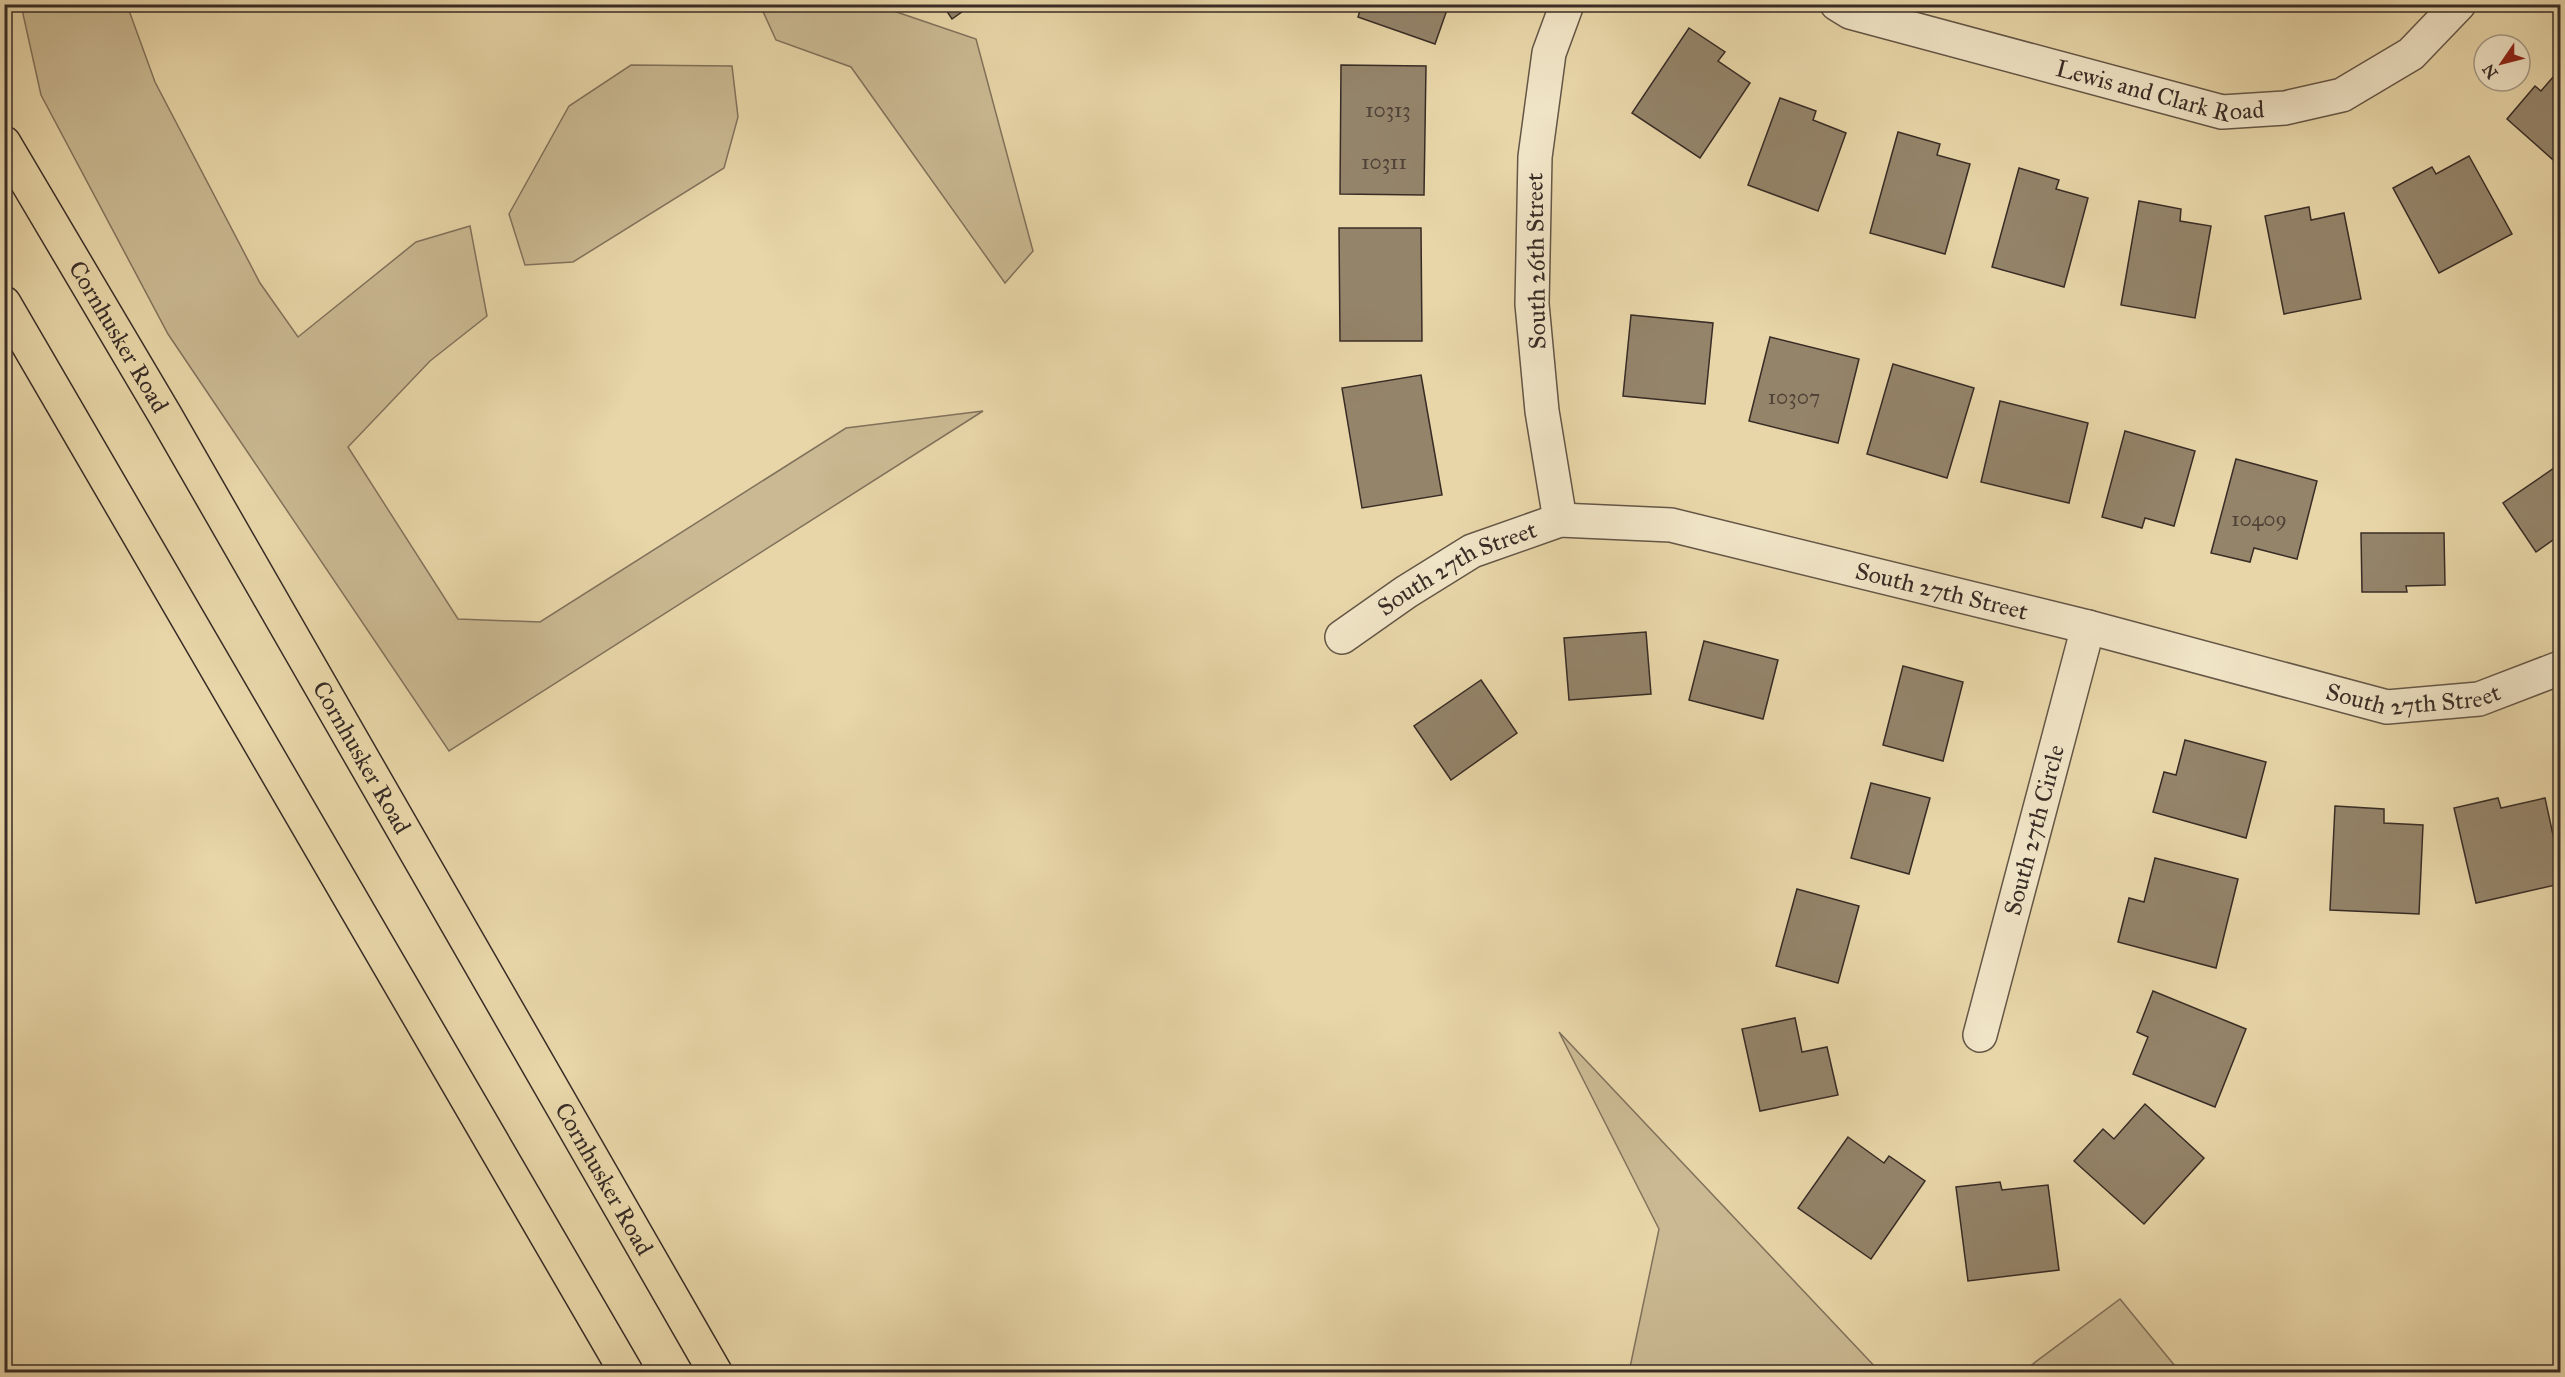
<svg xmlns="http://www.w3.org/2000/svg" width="2565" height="1377" font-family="'IM FELL Great Primer',serif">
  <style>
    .green { fill: #cab992; stroke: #81725c; stroke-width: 1.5 }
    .building { fill: #94846a; stroke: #382c26; stroke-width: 1.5 }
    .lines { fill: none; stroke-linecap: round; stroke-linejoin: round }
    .minor-casing { stroke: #645646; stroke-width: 36 }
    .primary-casing { stroke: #382c26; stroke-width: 36 }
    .minor { stroke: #f0e4c6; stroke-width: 33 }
    .primary { stroke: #e8d6a8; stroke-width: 33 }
    .labels { text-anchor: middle; stroke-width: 4.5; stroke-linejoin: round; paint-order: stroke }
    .number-label { font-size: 21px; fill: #4f4237 }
    .street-label { font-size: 24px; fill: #382c26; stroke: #f0e4c6 }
  </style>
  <rect width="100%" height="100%" fill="#e8d6a8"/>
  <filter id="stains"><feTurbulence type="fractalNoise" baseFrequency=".00333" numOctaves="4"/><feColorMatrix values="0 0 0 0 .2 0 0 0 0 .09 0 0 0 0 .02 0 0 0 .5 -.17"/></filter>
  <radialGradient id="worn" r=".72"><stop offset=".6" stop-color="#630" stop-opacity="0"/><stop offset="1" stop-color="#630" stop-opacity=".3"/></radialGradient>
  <!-- green -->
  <g class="green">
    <polygon points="21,5 127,5 155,82 260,283 298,337 416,242 470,226 487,316 430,361 348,447 458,619 540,622 846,428 983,411 449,751 168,334 41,95"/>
    <polygon points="760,5 883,5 885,8 976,39 1033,251 1005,283 851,67 776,40"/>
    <polygon points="631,65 732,66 738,117 724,168 573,262 525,265 509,214 569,106"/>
    <polygon points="1559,1032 1880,1372 1629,1372 1659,1229"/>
    <polygon points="2120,1299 2180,1372 2022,1372"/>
  </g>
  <!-- building -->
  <g class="building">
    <polygon points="942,4 973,4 952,19"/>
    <polygon points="1362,4 1449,4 1435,44 1358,17"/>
    <polygon points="1689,28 1725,52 1718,61 1750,83 1700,158 1632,113"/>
    <polygon points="1341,65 1426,66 1424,195 1340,194"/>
    <polygon points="2560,69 2560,166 2507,119 2535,86 2541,91"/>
    <polygon points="1780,98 1816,111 1813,120 1846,133 1818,211 1748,185"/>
    <polygon points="1898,132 1940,144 1937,155 1970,164 1945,254 1870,233"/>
    <polygon points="2469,156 2512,234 2439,273 2393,188 2432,167 2436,174"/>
    <polygon points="2019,168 2059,180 2056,189 2088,198 2064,287 1992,267"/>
    <polygon points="2139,201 2181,209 2180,221 2211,226 2195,318 2121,305"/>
    <polygon points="2309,207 2311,220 2344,213 2361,299 2284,314 2265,216"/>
    <polygon points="1339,228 1421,228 1422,341 1340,341"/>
    <polygon points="1631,315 1713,323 1705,404 1623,396"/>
    <polygon points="1770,337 1859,359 1838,443 1749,421"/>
    <polygon points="1893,364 1974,388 1947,478 1867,454"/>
    <polygon points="1421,375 1442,495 1362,508 1342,388"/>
    <polygon points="2000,401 2088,423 2069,503 1981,482"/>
    <polygon points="2125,431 2195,451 2174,526 2145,518 2142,528 2102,517"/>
    <polygon points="2236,459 2317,481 2297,559 2254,548 2250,562 2211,553"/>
    <polygon points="2560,464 2560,535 2536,552 2503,503"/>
    <polygon points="2361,533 2444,533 2445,585 2406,586 2407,592 2362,592"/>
    <polygon points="1646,632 1651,694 1569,700 1564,638"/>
    <polygon points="1704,641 1778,660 1763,719 1689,700"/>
    <polygon points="1903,666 1963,682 1943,761 1883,745"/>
    <polygon points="1481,680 1517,733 1451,780 1414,726"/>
    <polygon points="2185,740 2266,762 2246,838 2153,812 2164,772 2176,775"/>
    <polygon points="1871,783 1930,798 1909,874 1851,858"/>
    <polygon points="2498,798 2501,808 2545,798 2560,867 2560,884 2476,903 2454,808"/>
    <polygon points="2335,806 2384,809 2384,823 2423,825 2419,914 2330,910"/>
    <polygon points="2155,858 2238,879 2216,968 2118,942 2129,898 2144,902"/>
    <polygon points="1797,889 1859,906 1838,983 1776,966"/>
    <polygon points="2153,991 2246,1029 2215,1107 2133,1074 2148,1037 2137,1032"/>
    <polygon points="1795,1018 1802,1052 1827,1047 1838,1095 1760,1111 1742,1029"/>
    <polygon points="2145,1104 2204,1158 2144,1224 2074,1161 2103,1129 2114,1139"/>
    <polygon points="1848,1137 1884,1163 1889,1156 1925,1181 1871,1259 1798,1208"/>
    <polygon points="2000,1182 2002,1190 2048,1185 2059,1270 1968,1281 1956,1187"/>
  </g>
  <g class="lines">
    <!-- minor casing -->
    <g class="minor-casing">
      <g id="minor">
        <path id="s1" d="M 1837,4 L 1850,12 L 2222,112 L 2285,108 L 2342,95 L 2411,54 L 2459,4"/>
        <polyline points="1560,520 1542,411 1532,304 1535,157 1549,53 1567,4"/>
        <path id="s2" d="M 1342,637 L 1406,592 L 1472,551 L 1560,520 L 1671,525 L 2088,627 L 2387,707 L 2479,699 L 2560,668"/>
        <path id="s3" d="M 1980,1035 L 2088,627"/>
      </g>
    </g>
    <!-- primary casing -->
    <g class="primary-casing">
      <g id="primary">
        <path id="s4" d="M 4,143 L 165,415 L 715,1372"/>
        <polyline points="4,303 626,1372"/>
      </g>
    </g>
    <!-- minor -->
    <use href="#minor" class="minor"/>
    <!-- primary -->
    <use href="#primary" class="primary"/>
  </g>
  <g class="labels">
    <!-- number labels -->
    <g class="number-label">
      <text x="1388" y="117">10313</text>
      <text x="1384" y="169">10311</text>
      <text x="1794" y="404">10307</text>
      <text x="2259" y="526">10409</text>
    </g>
    <!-- street labels -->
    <g class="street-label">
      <text dy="8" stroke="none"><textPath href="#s1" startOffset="336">Lewis and Clark Road</textPath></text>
      <text transform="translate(1536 261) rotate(-91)" y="8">South 26th Street</text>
      <text dy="8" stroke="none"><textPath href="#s4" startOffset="225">Cornhusker Road</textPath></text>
      <text dy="8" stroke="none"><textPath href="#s2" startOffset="135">South 27th Street</textPath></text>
      <text dy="8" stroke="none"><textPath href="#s2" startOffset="639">South 27th Street</textPath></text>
      <text dy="8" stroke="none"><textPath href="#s2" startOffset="1125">South 27th Street</textPath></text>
      <text dy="8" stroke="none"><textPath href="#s4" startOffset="711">Cornhusker Road</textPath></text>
      <text dy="8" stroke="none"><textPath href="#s3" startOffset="212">South 27th Circle</textPath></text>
      <text dy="8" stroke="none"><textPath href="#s4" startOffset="1197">Cornhusker Road</textPath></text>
    </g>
  </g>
  <!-- margin -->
  <rect width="2565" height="1377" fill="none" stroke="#e8d6a8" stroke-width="24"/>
  <rect x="6" y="6" width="2553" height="1365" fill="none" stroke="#382c26" stroke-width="3"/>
  <rect x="12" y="12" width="2541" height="1353" fill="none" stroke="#382c26" stroke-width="1.5"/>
  <!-- north arrow -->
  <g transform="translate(2502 63) rotate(235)"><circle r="28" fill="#f0e4c6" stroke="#a69a86" stroke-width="1.5"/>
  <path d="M0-4.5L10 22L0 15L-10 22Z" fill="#8f2418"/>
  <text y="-9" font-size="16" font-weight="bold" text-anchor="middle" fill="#382c26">N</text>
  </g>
  <rect width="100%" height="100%" filter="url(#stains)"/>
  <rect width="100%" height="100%" fill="url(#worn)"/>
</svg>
